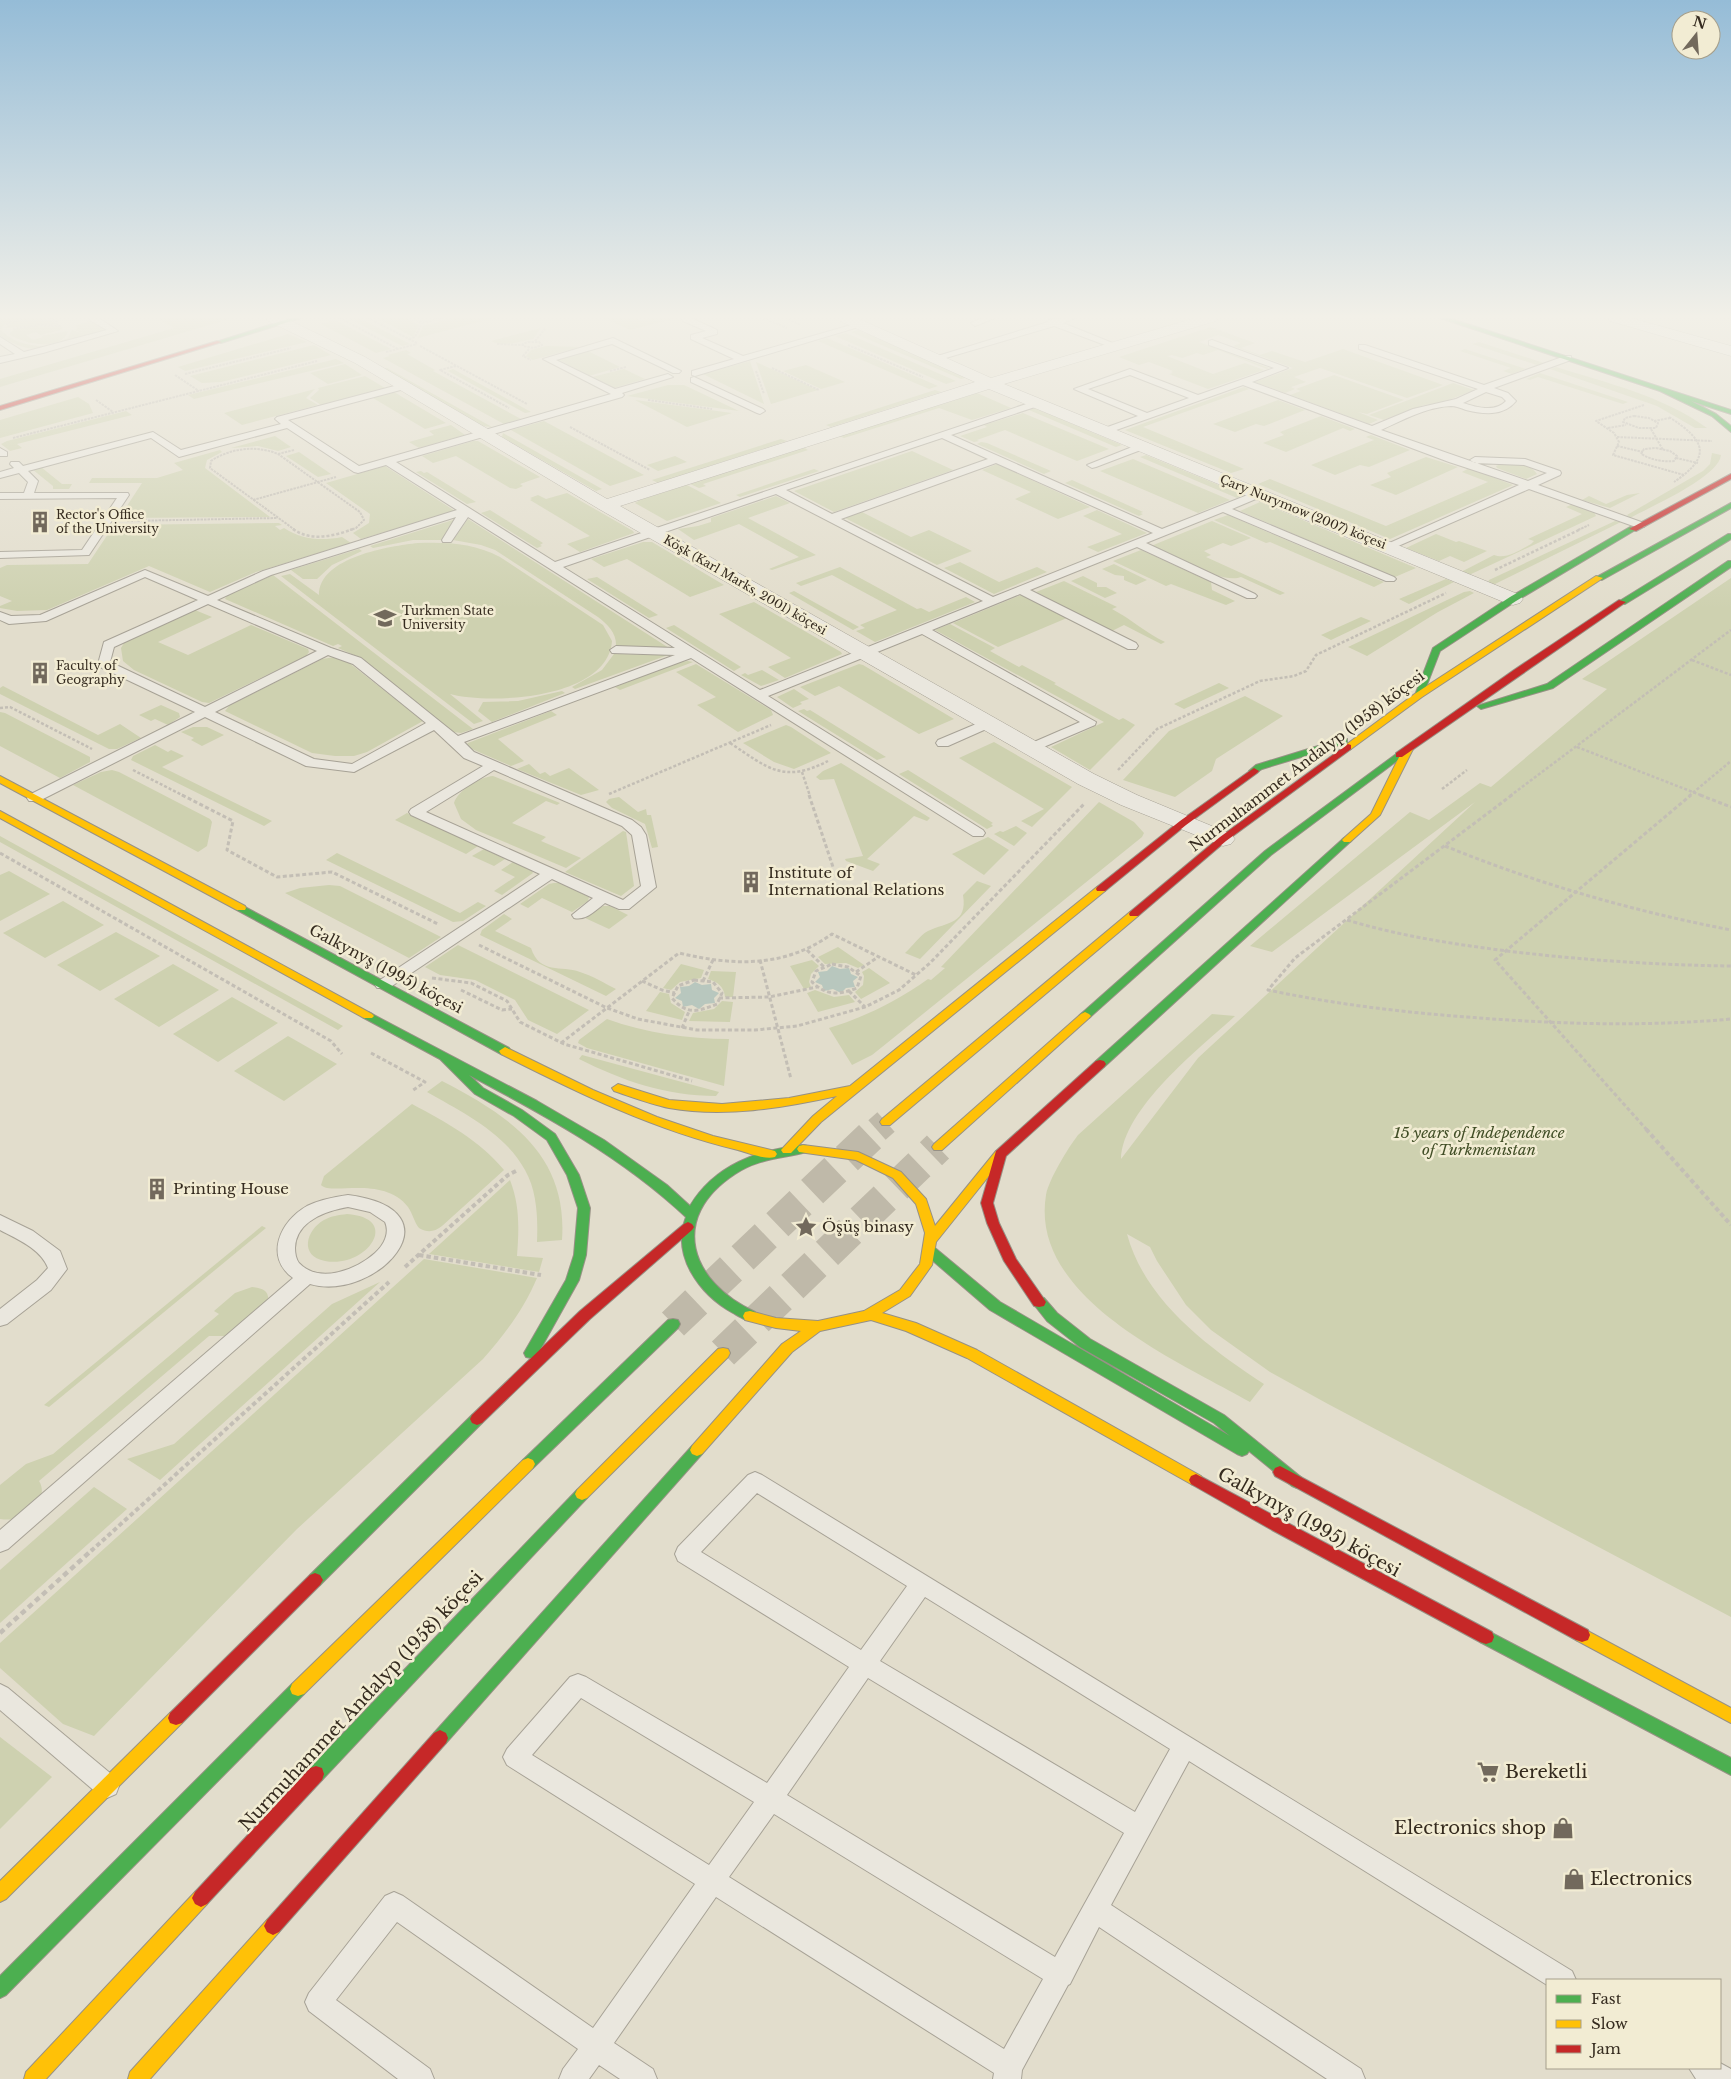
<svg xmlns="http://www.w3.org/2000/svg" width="1731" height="2079" font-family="'Libre Baskerville',serif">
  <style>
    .green { fill: #ced1b0 }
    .water { fill: #b8c7be }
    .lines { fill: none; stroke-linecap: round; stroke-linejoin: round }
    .primary-tunnel-far1 { stroke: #bfb9a9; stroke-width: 26; stroke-dasharray: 26 13; stroke-linecap: butt }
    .primary-tunnel { stroke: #bfb9a9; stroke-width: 32; stroke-dasharray: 32 16; stroke-linecap: butt }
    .lane-casing { stroke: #a7a296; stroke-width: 2 }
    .street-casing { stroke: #a7a296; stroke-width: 1 }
    .fast-casing { stroke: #979185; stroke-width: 2 }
    .slow-casing { stroke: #979185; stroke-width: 2 }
    .jam-casing { stroke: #979185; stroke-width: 2 }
    .path-far4 { stroke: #c3beb5; stroke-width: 2; stroke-dasharray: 2.5 1; stroke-linecap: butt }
    .path-far3 { stroke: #c3beb5; stroke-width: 2.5; stroke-dasharray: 3 2; stroke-linecap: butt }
    .path-far2 { stroke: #c3beb5; stroke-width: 3; stroke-dasharray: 4 2.5; stroke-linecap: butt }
    .path-far1 { stroke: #c3beb5; stroke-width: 4; stroke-dasharray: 4.5 3; stroke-linecap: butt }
    .path { stroke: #c3beb5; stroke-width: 4.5; stroke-dasharray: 5.5 4; stroke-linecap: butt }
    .lane { fill: #eae7de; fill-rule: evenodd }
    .street { fill: #eae7de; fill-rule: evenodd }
    .fast { fill: #4caf50; fill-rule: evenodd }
    .slow { fill: #ffc107; fill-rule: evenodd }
    .jam { fill: #c62828; fill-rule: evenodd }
    .labels { text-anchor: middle; stroke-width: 5; stroke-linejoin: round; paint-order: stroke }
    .far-street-label { font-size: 12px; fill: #352b1f; stroke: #f2ecd3 }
    .far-poi-label { font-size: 12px; fill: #352b1f; stroke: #f2ecd3; text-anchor: start }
    .street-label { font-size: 15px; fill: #352b1f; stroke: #f2ecd3 }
    .poi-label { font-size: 15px; fill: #352b1f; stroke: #f2ecd3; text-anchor: start }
    .park-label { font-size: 15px; font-style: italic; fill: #424f27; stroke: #f2ecd3 }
    .near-street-label { font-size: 18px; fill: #352b1f; stroke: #f2ecd3 }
    .near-poi-label { font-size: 18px; fill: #352b1f; stroke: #f2ecd3; text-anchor: start }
  </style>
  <rect width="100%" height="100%" fill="#e2ddcc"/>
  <!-- green -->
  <g class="green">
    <path d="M 21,318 L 5,324 L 1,329 C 12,344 31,345 48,347 C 30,352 15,345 0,336 L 0,319 Z"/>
    <polygon points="28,318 47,319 57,324 5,328 12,322"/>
    <polygon points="157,318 233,318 0,387 0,379 174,328"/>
    <polygon points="348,318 359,318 410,344 402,346"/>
    <polygon points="377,318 406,318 419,325 413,337"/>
    <polygon points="453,318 493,318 418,338 423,326"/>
    <polygon points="604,318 636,318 641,321 651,318 677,318 630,330"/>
    <polygon points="91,320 99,324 97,326 110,331 92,333 94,334 52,345 68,338 72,330 85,334 75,330 78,327 75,326"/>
    <polygon points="335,320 391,349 376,353 321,324"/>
    <path d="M 35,326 L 63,327 L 61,330 L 40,335 L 36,332 L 26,335 L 33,340 L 43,337 L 41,336 L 68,331 C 62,352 22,344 9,334 L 15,329 Z"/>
    <polygon points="1211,327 1255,343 1241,348 1260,355 1272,351 1305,362 1343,349 1443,385 1407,398 1320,368 1294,377 1306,382 1291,387 1295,389 1285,393 1255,382 1293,368 1233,346 1241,343 1218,335 1199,342 1269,368 1267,369 1218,350 1203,355 1197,353 1182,358 1172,355 1167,356 1213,374 1245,363 1264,370 1208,389 1169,374 1173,373 1171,372 1173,371 1149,362 1139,365 1119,357"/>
    <path d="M 541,328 L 533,339 C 519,341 504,348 491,341 Z"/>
    <polygon points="858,330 968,377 961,379 851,332"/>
    <polygon points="846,333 956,381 946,384 835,336"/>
    <polygon points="288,334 307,342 185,371 178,367"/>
    <polygon points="827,338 938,386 929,389 818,341"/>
    <polygon points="1479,342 1544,363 1537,365 1472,344"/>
    <polygon points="314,345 331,355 221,382 202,383 190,376"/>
    <polygon points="546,346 579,347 580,347 533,360 526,356 531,350"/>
    <polygon points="1465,349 1526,369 1512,374 1503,371 1511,368 1460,351"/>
    <polygon points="406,350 411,353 407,354 435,370 433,371 521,419 504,424 383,358 390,356 388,355"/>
    <polygon points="588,351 620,367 589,376 557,359"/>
    <polygon points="336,359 344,363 194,399 188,395"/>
    <polygon points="750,361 764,404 703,374"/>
    <polygon points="756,362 818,390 771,404"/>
    <polygon points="345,364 362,375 328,384 310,373"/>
    <polygon points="806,365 845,382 821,389 783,371"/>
    <path d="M 1556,367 C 1607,383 1663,396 1707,428 L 1695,428 L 1657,406 L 1550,369 Z"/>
    <polygon points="387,368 492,427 482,426 382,369"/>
    <polygon points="453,369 531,412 525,413 448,371"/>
    <polygon points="624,369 645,379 614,388 592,377"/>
    <polygon points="1540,373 1628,402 1623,404 1538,377 1530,380 1526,379"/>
    <polygon points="1334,375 1404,400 1367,414 1358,412 1378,420 1369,424 1290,395 1301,391 1296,389"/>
    <polygon points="365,376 385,388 321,405 310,398 319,390 318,388"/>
    <polygon points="1453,383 1474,390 1441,403 1424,405 1384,420 1369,415"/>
    <polygon points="668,385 684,385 739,411 627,396"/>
    <polygon points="1244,387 1249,389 1143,427 1244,469 1231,473 1125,430"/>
    <polygon points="315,389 306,398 318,405 242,425 224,413"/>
    <polygon points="935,390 941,392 831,427 826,425"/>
    <polygon points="394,392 446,423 425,429 373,398"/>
    <polygon points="977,393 1011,408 972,420 939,408 844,438 839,436"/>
    <polygon points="78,397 89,404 93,413 0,438 0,420"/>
    <polygon points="635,400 732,413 687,427"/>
    <polygon points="1278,400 1305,410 1264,426 1256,424 1235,432 1213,424"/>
    <polygon points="1035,408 1122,445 1116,447 1029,410"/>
    <polygon points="126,411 132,415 17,444 22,448 10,451 1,444 7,441"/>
    <polygon points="1023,413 1109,449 1077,461 1005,430 977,440 979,441 974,442 960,436 987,427 984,425"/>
    <polygon points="1321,416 1355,429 1350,431 1343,428 1286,452 1263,443 1284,435 1280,432"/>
    <polygon points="544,421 644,475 610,486 511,430"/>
    <polygon points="451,425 465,435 419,448 409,442 434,435 429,431"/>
    <polygon points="503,433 602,489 596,491 502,437"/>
    <polygon points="1371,435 1410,450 1369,467 1360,465 1335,475 1311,465 1374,440 1366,437"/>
    <polygon points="275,436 291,447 278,451 258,446 231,448"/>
    <polygon points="781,439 787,441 658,483 652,480"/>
    <polygon points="473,441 478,441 540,477 520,484 523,486 516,489 510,488 456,456 433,463 422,456"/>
    <polygon points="981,442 987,443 1051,471 1044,474 977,444"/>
    <polygon points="803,447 808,450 703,484 706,486 699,488 690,484"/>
    <polygon points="220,450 222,452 207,460 205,468 270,517 119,518 142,483 89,483 92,478 157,478 183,470 174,463"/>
    <polygon points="912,451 953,470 834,512 794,491"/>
    <polygon points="299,452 331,474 318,477 286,456"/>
    <path d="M 1712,453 L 1721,455 C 1719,477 1650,507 1630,518 L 1627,515 L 1703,471 L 1710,464 Z"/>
    <polygon points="1146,455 1243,495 1237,498 1140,457"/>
    <polygon points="675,456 687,462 658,471 647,465"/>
    <polygon points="1426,457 1458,467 1396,495 1370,485 1391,477 1387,473"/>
    <polygon points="1133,459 1230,500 1198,513 1100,471"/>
    <polygon points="997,464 1090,507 1058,519 1015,499 1031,492 982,470"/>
    <path d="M 1501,464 C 1513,464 1529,462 1537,474 L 1526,479 L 1497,468 L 1496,466 Z"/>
    <polygon points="385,466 455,511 361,539 353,533 369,523 370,514 326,483"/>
    <polygon points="41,467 62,484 72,484 69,489 53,489 53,486 32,469"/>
    <polygon points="1469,468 1513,485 1390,539 1258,484 1270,479 1386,526 1488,482 1462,472"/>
    <polygon points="814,469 819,471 740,497 736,495"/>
    <polygon points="421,471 424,473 427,472 476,502 467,504 416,472"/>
    <polygon points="1072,480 1143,512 1140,513 1143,514 1139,516 1065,483"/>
    <polygon points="687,485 721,503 667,521 635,503 640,500"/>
    <polygon points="567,493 633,531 634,533 580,552 567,544 590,536 530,500 532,499 530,498 538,495 546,499"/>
    <polygon points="1640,493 1610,508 1582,500 1589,496 1606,504 1627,495"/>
    <polygon points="776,496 790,503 748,518 816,555 772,570 769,569 799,557 739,524 694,540 678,529 698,526 711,522 711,518"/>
    <polygon points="1260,502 1416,568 1395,577 1240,511"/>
    <path d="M 1573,504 L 1594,512 L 1596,516 L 1469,575 L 1461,572 L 1494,555 C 1506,560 1520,550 1531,544 L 1534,541 L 1528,539 L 1582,514 L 1566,507 Z"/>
    <polygon points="490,510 543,543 540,545 542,546 537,548 481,513"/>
    <polygon points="1097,510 1147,533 1098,552 1087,547 1122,534 1083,516"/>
    <polygon points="862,512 911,537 929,530 972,551 937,565 845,518"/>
    <polygon points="1228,515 1384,582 1374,587 1270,542 1266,543 1214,520"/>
    <polygon points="456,519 442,540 413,540 373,548 370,546"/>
    <path d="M 468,519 L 669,648 L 616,647 C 617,633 608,625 598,617 L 495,550 L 481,545 L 453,540 Z"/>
    <path d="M 1212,521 L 1251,538 L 1231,546 L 1223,543 L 1204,551 L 1211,555 L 1206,557 L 1285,593 L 1280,595 L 1241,577 C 1222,585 1170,554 1151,546 Z"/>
    <polygon points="1615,521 1621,522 1493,585 1488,583 1489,580"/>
    <path d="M 279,523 L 282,525 L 275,526 L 280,530 L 284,528 C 302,540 322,541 342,537 L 351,543 L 256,572 L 210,592 L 149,566 L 47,610 L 17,611 L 0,608 L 0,606 L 12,601 L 0,596 L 0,568 L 7,565 L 88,564 L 114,525 Z"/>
    <polygon points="1436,534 1456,542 1459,541 1487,551 1464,562 1450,556 1439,561 1406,548"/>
    <polygon points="643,542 652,542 724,585 690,597 627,559 604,567 591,559"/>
    <path d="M 418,543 C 447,542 474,543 500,557 L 603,625 L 612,641 C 608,699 491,705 450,694 L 483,721 L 474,724 L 281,576 L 290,574 L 319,595 C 319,557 390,546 418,543 Z"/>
    <polygon points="359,549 362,551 332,565 317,579 303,579 291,570"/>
    <polygon points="1141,550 1211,582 1212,590 1235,601 1226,605 1171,584 1166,586 1113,561"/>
    <polygon points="960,562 999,582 1037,567 1047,572 994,594 944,568"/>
    <polygon points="1114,564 1147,580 1136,585 1124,580 1124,576 1115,575 1102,569"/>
    <polygon points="840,567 917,609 921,608 929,612 966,597 975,602 875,642 856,631 865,628 860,625 897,610 832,575 801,586 796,583"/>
    <polygon points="273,575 473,729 461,733 453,732 356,656 338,648 342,646 338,644 333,646 225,599 227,595"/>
    <polygon points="1083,576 1097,583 1097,587 1106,587 1117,593 1105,598 1071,581"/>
    <polygon points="597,577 658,615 649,618 587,579"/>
    <path d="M 1731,578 L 1731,1617 L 1328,1404 L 1270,1372 L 1211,1330 L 1186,1305 L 1157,1261 L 1150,1247 L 1127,1234 C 1145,1301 1209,1348 1264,1384 L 1250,1402 C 1178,1361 1029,1298 1046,1195 C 1049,1179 1068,1148 1078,1135 L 1212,1014 L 1235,1016 C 1199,1049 1123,1108 1121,1159 L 1198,1058 L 1475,802 L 1272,952 L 1250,946 L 1410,812 L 1429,820 L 1480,783 L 1491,787 L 1607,689 L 1582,679 Z"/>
    <polygon points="1446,579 1454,582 1409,604 1399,599"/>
    <path d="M 1064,581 L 1117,607 L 1112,609 C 1131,619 1146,633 1165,642 L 1161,644 L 1124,625 L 1112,631 L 1036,592 Z"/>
    <polygon points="794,591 859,627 853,630 789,593"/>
    <polygon points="1470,591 1474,593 1438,612 1367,656 1348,647 1464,592"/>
    <polygon points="1021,595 1067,618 998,647 953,623"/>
    <polygon points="754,602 841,652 842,654 785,678 768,667 791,658 719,614"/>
    <polygon points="195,610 212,617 158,642 188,655 251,625 308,649 309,652 306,656 209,703 202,702 134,670 123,661 121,648 124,643"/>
    <polygon points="1361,617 1371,621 1331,640 1321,635"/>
    <polygon points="950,624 995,648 990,651 1019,667 1022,665 1056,683 1054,684 1119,720 1123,718 1135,725 1090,770 1051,747 1104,722 935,630"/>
    <polygon points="674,625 741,667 734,671 666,628"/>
    <polygon points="614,654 668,655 575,689 572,687 602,670"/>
    <polygon points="335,657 348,662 423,721 367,752 354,756 335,756 312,753 225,711 229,706 322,659"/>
    <polygon points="688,661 693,662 620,690 615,687 679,662"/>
    <polygon points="696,664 771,710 773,715 738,732 697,705 716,697 676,672"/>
    <polygon points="859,664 863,665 954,719 919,734 839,686 815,696 800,687"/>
    <polygon points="762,670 779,680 761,686 741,675 745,673 748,675"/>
    <polygon points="1219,683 1229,688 1184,709 1174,704"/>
    <polygon points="3,686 98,735 120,724 141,738 117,749 109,749 0,694 0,688"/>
    <polygon points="794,689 809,699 800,702 802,704 793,708 777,697"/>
    <polygon points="562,691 565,693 492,722 478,711 483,702 518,701"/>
    <polygon points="1245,696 1283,716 1216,759 1212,771 1175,797 1123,780 1169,731"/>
    <polygon points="161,705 179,713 180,717 168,725 155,719 151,721 139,715"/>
    <polygon points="804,709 807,711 810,710 886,757 877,760 798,711"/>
    <polygon points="551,711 557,715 498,739 524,761 511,766 465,746 468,743"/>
    <polygon points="0,712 5,713 90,757 90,762 60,778 0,746"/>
    <polygon points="786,725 791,727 831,753 794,769 774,762 743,743"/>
    <polygon points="193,727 207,727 224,735 202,746 191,740 194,738 181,732"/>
    <polygon points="994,742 1072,787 1032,827 1021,821 1044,809 959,758"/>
    <polygon points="155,745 168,752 171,750 184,756 162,767 272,821 264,826 131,760 133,756"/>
    <polygon points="841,763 930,818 927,821 914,816 867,859 880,864 873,871 846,861 845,859 863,856 834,779 820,780 816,777 823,771"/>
    <polygon points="529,764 540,774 545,772 550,776 569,768 599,790 581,795 517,769"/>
    <polygon points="112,770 119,772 210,819 212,822 207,846 198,852 73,785 101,772"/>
    <polygon points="908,770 993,823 991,824 993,826 987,829 899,774"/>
    <path d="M 493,776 L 560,803 L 557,805 L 546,801 L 512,823 L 546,837 L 541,841 L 581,858 L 566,868 L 476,830 L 461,819 L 454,803 C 458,790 480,777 493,776 Z"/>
    <polygon points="619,797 638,812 646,809 647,815 651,815 658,847 652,848 645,824 612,808 606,802 609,799"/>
    <path d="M 1099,802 L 1134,822 L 1144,833 L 1142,837 L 887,1043 L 872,1055 L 852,1065 L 829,1028 C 865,1017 897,1001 928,979 L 931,980 L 945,968 L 941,967 Z"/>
    <polygon points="407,813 478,846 466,854 395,820"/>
    <polygon points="1016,826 1027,833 1014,846 994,834 1000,831 1003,832"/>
    <polygon points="623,831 626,832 634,886 621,896 565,872"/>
    <polygon points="0,836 343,1026 338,1030 0,842"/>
    <polygon points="988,837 1009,850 984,875 952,854"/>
    <polygon points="484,849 505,859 494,866 472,856"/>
    <polygon points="337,853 460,913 478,902 486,906 463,921 453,922 326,860"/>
    <polygon points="513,862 532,871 533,873 502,895 494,891 515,877 501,870"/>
    <polygon points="9,871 50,894 0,921 0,875"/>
    <path d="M 977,881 L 991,886 L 920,959 L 905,953 C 912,947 920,935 928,931 C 947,922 968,924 963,895 Z"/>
    <polygon points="554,883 559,883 589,897 588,901 572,912 542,898 528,908 520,904 549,884"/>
    <polygon points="329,885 340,886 441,937 409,958 285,893 300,888"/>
    <polygon points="63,901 104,925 45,958 3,933"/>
    <polygon points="603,906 610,906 628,915 609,929 585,918"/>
    <path d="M 504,914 L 512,919 L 495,931 L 531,948 C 540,975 561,965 580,972 C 593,976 604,983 616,989 L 606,996 L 480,935 L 482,930 Z"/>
    <polygon points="116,932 160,956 100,991 57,965"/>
    <polygon points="458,945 589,1010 557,1034 528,1020 515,1000 475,980 440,975 425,967"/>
    <polygon points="838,947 864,965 858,968 846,963 825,964 818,957"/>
    <polygon points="812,960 819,966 811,974 809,982 811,987 804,989 790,966"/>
    <polygon points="173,964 219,990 159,1027 114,999"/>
    <polygon points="681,964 704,970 701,978 680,982 671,990 663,988"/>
    <polygon points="869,968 890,983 861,999 855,992 863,985 864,976 862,972"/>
    <path d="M 711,971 L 736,972 L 733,997 L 725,997 C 724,986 717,982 708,979 Z"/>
    <polygon points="815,990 834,997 849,995 855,1002 818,1012 807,993"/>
    <polygon points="660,992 669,994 671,1003 685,1012 682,1020 646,1011"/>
    <polygon points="232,997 278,1023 218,1062 173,1034"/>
    <polygon points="722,1001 733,1002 730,1022 689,1021 693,1013 714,1009"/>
    <path d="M 607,1019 C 646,1033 687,1039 729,1039 L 724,1086 L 587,1048 L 578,1043 L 579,1040 Z"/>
    <polygon points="288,1036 337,1064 284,1101 234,1071"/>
    <path d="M 582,1055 L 719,1092 L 716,1096 C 666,1096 623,1081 579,1059 Z"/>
    <path d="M 442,1081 C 510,1116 568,1155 562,1240 L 537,1242 C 538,1218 537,1191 525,1170 C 505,1133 462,1112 427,1092 Z"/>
    <path d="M 412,1104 C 446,1122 479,1140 504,1170 L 442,1226 C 434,1232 428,1233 419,1228 C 414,1222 413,1214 408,1207 C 383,1175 331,1196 321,1185 L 324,1176 Z"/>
    <path d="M 510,1180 C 520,1206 519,1229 517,1256 L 543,1258 L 539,1272 L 429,1254 Z"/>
    <path d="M 347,1214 C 403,1218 366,1269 325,1261 C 299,1256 306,1230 324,1220 C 331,1216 339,1215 347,1214 Z"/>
    <polygon points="262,1226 266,1228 49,1407 44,1405"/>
    <path d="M 424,1259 L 537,1278 C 524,1309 505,1334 483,1359 L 297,1529 L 94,1736 L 63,1724 L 0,1668 L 0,1643 Z"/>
    <polygon points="380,1282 160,1480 127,1459 174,1444 332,1304"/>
    <path d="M 252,1287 C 263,1288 270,1291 268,1303 L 232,1336 L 209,1336 L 39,1481 C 48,1495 34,1512 20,1517 C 13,1520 7,1520 0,1519 L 0,1485 L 26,1464 L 53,1454 L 219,1314 L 214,1311 L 235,1293 Z"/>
    <polygon points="94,1487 127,1509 0,1623 0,1570"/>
    <polygon points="0,1737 52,1777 0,1829"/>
  </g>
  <!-- water -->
  <g class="water">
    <polygon points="832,966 840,969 849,968 851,974 858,977 853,981 855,987 846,988 841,993 833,989 824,991 822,985 815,982 820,977 818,972 827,971"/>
    <polygon points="695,982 702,985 711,984 712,990 719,993 714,998 715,1003 705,1004 699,1009 692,1005 683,1007 682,1001 675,998 681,993 680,987 689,986"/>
  </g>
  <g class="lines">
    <!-- primary-tunnel-far1 -->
    <polyline class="primary-tunnel-far1" points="877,1130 886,1122"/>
    <!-- primary-tunnel -->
    <g class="primary-tunnel">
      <polyline points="673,1324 878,1129"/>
      <polyline points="723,1353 938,1147"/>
    </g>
    <!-- lane casing -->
    <g class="lane-casing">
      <g id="lane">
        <polygon points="90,318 99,318 118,331 43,353 0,363 0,357 15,354 0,344 0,337 24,352 107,330 91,321"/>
        <polygon points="682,318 691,318 717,330 717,334 702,338 743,356 858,323 865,325 695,376 692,375 692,371 734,359 691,339 691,335 706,331 683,321"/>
        <polygon points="982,318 995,318 975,326 971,323"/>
        <polygon points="1061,318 1075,318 1063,323 1120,346 1116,349 1113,348 1054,326 939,360 933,360 931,358 1048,322 1049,320"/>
        <path d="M 613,338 L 681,371 L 679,373 L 673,373 L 612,344 L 556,360 L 615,389 L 668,374 L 673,377 L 622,393 L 624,395 L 622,397 L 396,462 L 555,562 L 1038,400 L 1043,403 L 1041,405 L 951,435 L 1162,529 L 1255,492 L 1263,492 L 1264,494 L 1263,496 L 1232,509 L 1394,577 L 1396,579 L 1394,581 L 1386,581 L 1223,512 L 1146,543 L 1255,594 L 1257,596 L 1255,598 L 1247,598 L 1137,547 L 1030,590 L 1136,643 L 1138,646 L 1136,649 L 1128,649 L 1020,594 L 932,630 L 1096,722 L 1095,725 L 1032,752 L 1027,751 L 1025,748 L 1027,745 L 1080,722 L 922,634 L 768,696 L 983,830 L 985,833 L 983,836 L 973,836 L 691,658 L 464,742 L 474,752 L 632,820 L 641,827 L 646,835 L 656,887 L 629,909 L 619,909 L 605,903 C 596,910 586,921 574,918 L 572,915 L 593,898 L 552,879 L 389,988 L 377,988 L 375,985 L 377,982 L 540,874 L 411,815 L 409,812 L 411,809 L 483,766 L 464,758 L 434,730 L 354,772 L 306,766 L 205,717 L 39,801 L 29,801 L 27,798 L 29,795 L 195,712 L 100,667 L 98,664 L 104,642 L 198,600 L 145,577 L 46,621 L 9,624 L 0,620 L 0,612 L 11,616 L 40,615 L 145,570 L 208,596 L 263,571 L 457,510 L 386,465 L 358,473 L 354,472 L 287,428 L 179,457 L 151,438 L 28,471 L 38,481 L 34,493 L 128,493 L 129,495 L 89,555 L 0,558 L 0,552 L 82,550 L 117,498 L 0,499 L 0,493 L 24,493 L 28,482 L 19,473 L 0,478 L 0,472 L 14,468 L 10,464 L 11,462 L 19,462 L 23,466 L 153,432 L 181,450 L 281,424 L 275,419 L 277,417 L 402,384 L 408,384 L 408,388 L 288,420 L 359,466 L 611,394 L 543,359 ZM 942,438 L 988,459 L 832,514 L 786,490 ZM 996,463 L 1153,533 L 993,597 L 841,519 ZM 776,494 L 983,601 L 760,690 L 563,567 ZM 456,517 L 442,540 L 443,542 L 451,542 L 468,517 L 675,648 L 616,646 L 610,650 L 612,653 L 675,655 L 458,736 L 361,658 L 331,648 L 217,600 L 271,575 ZM 208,604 L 317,651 L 205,707 L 110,662 L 114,647 ZM 328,655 L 353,664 L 426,723 L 352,764 L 314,759 L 215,712 ZM 494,770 L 622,826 L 632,835 L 641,886 L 623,900 L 426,812 Z"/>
        <path d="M 1212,340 L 1288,368 L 1252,382 L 1372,426 L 1413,409 L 1456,399 L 1478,389 L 1359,349 L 1359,345 L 1365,345 L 1484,385 L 1565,356 L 1571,356 L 1571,360 L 1494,388 L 1508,393 L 1516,401 C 1503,417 1483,414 1466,410 C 1461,408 1455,406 1451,406 C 1426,407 1403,420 1381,430 L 1528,481 L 1547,473 L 1524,465 L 1475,463 L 1470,460 L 1475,457 L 1525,459 L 1560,471 L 1561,473 L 1560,475 L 1538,485 L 1644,523 L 1645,525 L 1644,527 L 1636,527 L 1529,489 L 1389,550 L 1383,547 L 1385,545 L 1519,485 L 1449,462 L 1243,385 L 1105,434 L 1100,431 L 1102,429 L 1138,416 L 1074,389 L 1130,369 L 1198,395 L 1274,368 L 1209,345 L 1209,341 ZM 1130,375 L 1189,398 L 1147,413 L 1088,389 ZM 1486,392 L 1502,397 L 1506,401 C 1495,413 1476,407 1463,403 Z"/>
        <polygon points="694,377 763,409 765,411 760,414 757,413 691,382 691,378"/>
        <polygon points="1142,443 1147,446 1146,448 1096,467 1092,468 1087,465"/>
        <polygon points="0,448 7,452 7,456 0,456"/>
        <polygon points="988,719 994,723 993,726 948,746 938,746 936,743 938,740"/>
        <path d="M 348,1195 C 464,1210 375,1303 310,1284 L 8,1549 L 0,1552 L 0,1530 L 293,1278 C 264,1257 280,1221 307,1206 C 319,1200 334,1197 348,1195 ZM 348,1207 L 370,1212 L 385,1222 C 390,1233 384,1245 375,1253 C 357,1269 320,1285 299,1263 C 296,1259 295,1253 295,1248 C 296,1221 326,1211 348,1207 Z"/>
        <path d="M 0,1215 L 33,1231 L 60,1251 L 67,1269 L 51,1290 L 7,1324 L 0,1326 L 0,1309 L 37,1280 L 48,1268 C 41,1249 17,1239 0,1230 Z"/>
        <path d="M 755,1472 L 762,1475 L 1572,1971 L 1576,1980 L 1547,1980 L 1547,1985 L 1189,1761 L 1111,1905 L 1361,2069 L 1365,2079 L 1327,2079 L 1099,1927 L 1070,1984 L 1068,1985 L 1022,2070 L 1021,2079 L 993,2079 L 994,2073 L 716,1897 L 614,2043 L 653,2069 L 657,2079 L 620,2079 L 599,2065 L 589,2079 L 559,2079 L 563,2069 L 578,2049 L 397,1922 L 336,2000 L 430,2069 L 434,2079 L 398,2079 L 309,2011 L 305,2002 L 309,1993 L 385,1896 L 394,1892 L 403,1896 L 593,2028 L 695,1884 L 507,1765 L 503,1757 L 507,1749 L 570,1677 L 578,1674 L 586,1677 L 767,1783 L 849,1667 L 678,1561 L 675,1554 L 678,1547 L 748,1475 ZM 757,1493 L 907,1586 L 861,1650 L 701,1552 ZM 925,1597 L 1170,1749 L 1135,1812 L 880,1661 ZM 868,1678 L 1124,1833 L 1055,1957 L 787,1795 ZM 581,1698 L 754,1802 L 709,1865 L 532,1755 ZM 774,1814 L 1043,1979 L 1004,2049 L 729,1877 Z"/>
        <polygon points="0,1684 8,1688 116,1778 119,1786 116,1794 107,1798 98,1794 0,1710"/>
        <polygon points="1720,2063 1731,2069 1731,2079 1696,2079 1689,2068 1720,2068"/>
      </g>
    </g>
    <!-- street casing -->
    <g class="street-casing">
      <g id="street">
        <polygon points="266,318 285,318 365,357 607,499 975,382 840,321 838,318 857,318 991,378 1195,318 1218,318 1216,321 1004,384 1520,595 1523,599 1520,603 1513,605 1506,603 989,389 620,506 1094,774 1137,795 1231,834 1235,839 1231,844 1223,846 1121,805 1078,784 599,509 355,363 268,321"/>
        <polygon points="1608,318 1631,318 1731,346 1731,356 1610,321"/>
      </g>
    </g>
    <!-- fast casing -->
    <g class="fast-casing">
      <g id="fast">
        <polygon points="291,318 301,318 221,343 216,342"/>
        <polygon points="1440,318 1449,318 1731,410 1731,414 1691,401 1716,414 1731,426 1731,432 1712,416 1660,391"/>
        <polygon points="1731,503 1731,508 1602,580 1595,578"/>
        <polygon points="1630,527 1637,529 1516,601 1440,651 1423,695 1419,698 1416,697 1415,695 1433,648 1510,597"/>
        <polygon points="1728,534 1731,534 1731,539 1625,604 1618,602"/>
        <polygon points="1728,561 1731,561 1731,567 1553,688 1481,709 1477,706 1547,684"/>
        <polygon points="1344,738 1347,739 1347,743 1262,769 1254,774 1249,771 1256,765"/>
        <polygon points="1399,752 1402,753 1402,757 1271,855 1089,1018 1081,1018 1079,1016 1081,1014 1265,851"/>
        <polygon points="1347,837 1352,840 1350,842 1104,1067 1096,1067 1094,1064 1096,1061 1344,838"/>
        <polygon points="241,905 509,1048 511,1051 505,1055 501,1054 237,910 236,908 237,906"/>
        <path d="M 368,1012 L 537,1101 L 604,1140 L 667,1185 L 690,1206 C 715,1165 757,1150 803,1145 L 807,1146 L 809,1149 L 807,1152 C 781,1159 759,1158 735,1174 C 668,1218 690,1282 755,1312 L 757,1316 L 755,1320 C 747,1322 740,1317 733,1313 C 700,1295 671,1256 686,1217 C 622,1157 546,1116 469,1075 L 483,1088 L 522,1110 L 555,1134 L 579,1175 L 590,1208 L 586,1255 L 579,1280 L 536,1357 L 531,1358 L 526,1357 L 524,1353 L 566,1280 L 574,1255 L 578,1208 L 567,1175 L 547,1140 L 514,1116 L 475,1094 L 440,1059 L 364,1018 L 362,1016 L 364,1014 Z"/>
        <polygon points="930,1246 935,1248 1000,1302 1230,1436 1214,1423 1080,1347 1047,1321 1032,1302 1034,1298 1039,1297 1044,1298 1057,1313 1090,1339 1224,1415 1302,1478 1304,1482 1302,1486 1297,1488 1292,1486 1249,1451 1247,1454 1242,1456 1237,1454 990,1310 925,1254 924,1251 925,1248"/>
        <polygon points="673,1319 678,1320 680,1324 678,1328 533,1468 528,1470 523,1468 521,1464 523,1460 668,1320"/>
        <polygon points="477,1413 482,1415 484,1419 482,1423 320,1585 315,1587 310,1585 307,1580 310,1575 472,1415"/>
        <polygon points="697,1444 702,1446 704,1450 702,1454 446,1743 440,1746 434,1743 432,1738 434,1733 692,1446"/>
        <polygon points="582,1488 587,1490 589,1494 587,1498 322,1780 316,1782 310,1780 308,1774 310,1768 577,1490"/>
        <polygon points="1486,1630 1731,1758 1731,1775 1480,1642 1478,1637 1480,1632"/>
        <polygon points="298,1682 304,1684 306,1689 304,1694 6,1995 0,1998 0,1976 292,1684"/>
      </g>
    </g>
    <!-- slow casing -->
    <g class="slow-casing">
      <g id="slow">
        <polygon points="1596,576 1603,578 1422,697 1351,749 1348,750 1343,747 1416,693"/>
        <polygon points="1408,746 1413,749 1380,815 1350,842 1344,842 1342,840 1344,838 1371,814 1403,749"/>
        <polygon points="0,776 245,906 246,908 245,910 237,910 0,783"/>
        <polygon points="0,811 372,1014 374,1016 372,1018 364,1018 0,818"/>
        <path d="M 1101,886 L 1105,887 L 1106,889 L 1105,891 L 821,1122 L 791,1153 L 783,1153 L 781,1150 L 813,1116 L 837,1096 C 783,1108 724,1118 669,1108 C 650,1104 632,1097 614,1091 L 612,1088 L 618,1084 L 669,1100 L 722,1104 L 789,1098 L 850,1086 L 1097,887 Z"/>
        <polygon points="1134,911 1139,914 1138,916 890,1125 882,1125 880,1122 882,1119 1130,912"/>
        <polygon points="1085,1012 1089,1014 1091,1016 1089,1018 942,1150 934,1150 932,1147 934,1144 1081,1014"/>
        <path d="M 505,1047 L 593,1090 L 657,1117 L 713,1136 L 775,1151 L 777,1154 L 775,1157 C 765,1160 749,1153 738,1150 C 654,1130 578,1093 501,1054 L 499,1051 Z"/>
        <polygon points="803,1145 858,1152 901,1172 926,1199 935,1226 996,1151 1004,1151 1006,1154 1004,1157 936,1242 932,1265 910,1296 882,1313 916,1323 977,1350 1201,1476 1203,1480 1201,1484 1196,1486 1191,1484 967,1358 906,1331 871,1320 820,1331 792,1352 702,1454 697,1456 692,1454 690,1450 692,1446 782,1344 801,1331 776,1328 745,1320 743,1316 745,1312 750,1311 776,1318 818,1321 864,1311 900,1290 920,1264 925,1233 916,1204 893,1178 856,1160 799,1152 797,1149 799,1146"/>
        <polygon points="723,1348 728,1349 730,1353 728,1357 587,1498 582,1500 577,1498 575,1494 577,1490 718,1349"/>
        <polygon points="528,1458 533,1460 535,1464 533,1468 304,1694 298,1696 292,1694 290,1689 292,1684 523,1460"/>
        <polygon points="1582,1628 1731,1708 1731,1723 1576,1640 1574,1635 1576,1630"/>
        <polygon points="176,1711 182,1713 184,1718 182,1723 6,1899 0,1902 0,1881 170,1713"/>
        <polygon points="201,1889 207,1892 210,1898 207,1904 46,2079 24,2079 26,2072 195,1892"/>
        <polygon points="273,1917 279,1920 282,1926 279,1932 150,2079 128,2079 130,2072 267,1920"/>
      </g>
    </g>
    <!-- jam casing -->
    <g class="jam-casing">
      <g id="jam">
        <polygon points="217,341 222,342 0,410 0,406"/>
        <polygon points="1731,474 1731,479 1636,531 1629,529"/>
        <polygon points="1619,600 1626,602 1402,757 1396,757 1396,753 1514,670"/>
        <polygon points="1348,744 1351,745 1351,749 1226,841 1138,916 1130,916 1129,914 1130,912 1220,837"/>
        <polygon points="1254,768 1259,771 1257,773 1186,825 1105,891 1097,891 1096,889 1097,887 1180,821"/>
        <polygon points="1100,1060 1104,1061 1106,1064 1104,1067 1006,1156 993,1203 999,1223 1016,1259 1046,1302 1044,1306 1039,1307 1034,1306 1004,1261 987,1223 981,1203 996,1151 1096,1061"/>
        <polygon points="688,1222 692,1224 694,1227 692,1230 590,1319 482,1423 477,1425 472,1423 470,1419 472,1415 580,1311 684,1224"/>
        <polygon points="1280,1466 1588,1630 1590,1635 1588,1640 1582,1642 1576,1640 1275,1476 1273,1472 1275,1468"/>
        <polygon points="1196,1474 1492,1632 1494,1637 1492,1642 1486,1644 1480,1642 1272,1530 1191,1484 1189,1480 1191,1476"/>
        <polygon points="315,1573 320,1575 323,1580 320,1585 182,1723 176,1725 170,1723 168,1718 170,1713 310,1575"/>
        <polygon points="440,1730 446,1733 448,1738 446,1743 279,1932 273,1935 267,1932 264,1926 267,1920 434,1733"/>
        <polygon points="316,1766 322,1768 324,1774 322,1780 207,1904 201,1907 195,1904 192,1898 195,1892 310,1768"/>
      </g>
    </g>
    <!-- path-far4 -->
    <g class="path-far4">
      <polyline points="49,318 58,323 57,325"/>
      <polyline points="340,318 398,349"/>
      <polyline points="368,318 417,343"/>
      <polyline points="413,318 422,323 441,318"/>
      <polyline points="763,318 787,328"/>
      <polyline points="785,318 801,325"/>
      <polyline points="6,324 24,318"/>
      <polyline points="13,329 39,325 61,326"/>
      <polyline points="409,339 415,337 422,323"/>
      <polyline points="535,341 545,329"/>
      <polygon points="528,342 539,342 542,345 534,348 523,346 523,344"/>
      <polyline points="497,344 522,345"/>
      <polyline points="848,345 923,377"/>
      <polyline points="420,346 527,404"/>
      <polyline points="529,349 523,356 531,360"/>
      <polyline points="386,352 417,344"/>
      <polyline points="456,366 440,370 509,408"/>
      <polyline points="772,368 819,390"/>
      <polyline points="610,371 626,367"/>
      <polyline points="756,371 764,394"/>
      <polyline points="185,374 291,348"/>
      <polyline points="175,375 199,391"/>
      <polyline points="96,400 113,412"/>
      <polyline points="648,400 712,409"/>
      <polyline points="1644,405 1596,421 1614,433 1619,442 1613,455 1684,475"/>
      <polygon points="1634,416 1649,418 1658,423 1656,428 1639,428 1623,422 1625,418"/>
      <path d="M 1669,417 C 1705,440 1713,456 1674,482"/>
      <polyline points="1654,421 1670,418"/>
      <polyline points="570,427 650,470"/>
      <polyline points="1608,428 1626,425"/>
      <polyline points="1651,429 1663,450"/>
      <polyline points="1617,437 1712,441"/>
      <polyline points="13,438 317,361"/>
      <polyline points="1617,446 1643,452"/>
      <path d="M 1656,448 L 1670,451 L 1677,456 L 1674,461 C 1662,462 1652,460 1641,454 L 1644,449 Z"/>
      <polyline points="278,454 294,450"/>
      <polyline points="1676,458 1698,463"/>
      <polyline points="253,500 336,477"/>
      <polyline points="127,521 277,518"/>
      <path d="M 295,530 L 210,468 L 211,461 C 230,448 257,445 278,454 L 360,512 L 364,520 L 356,528 L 350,530"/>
      <polyline points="1578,530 1589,525"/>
    </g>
    <!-- path-far3 -->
    <g class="path-far3">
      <path d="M 293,529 C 311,542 334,536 353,529"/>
      <polyline points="1495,570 1581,529"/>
      <polyline points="1692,660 1731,675"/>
      <polyline points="0,708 10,707 92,749"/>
      <path d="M 730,743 C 768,768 783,784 828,761"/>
      <polyline points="1577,747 1703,796"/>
      <polyline points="133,770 184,796"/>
      <polyline points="1118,770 1157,729 1260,681 1294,676 1306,671 1316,655 1446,593"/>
      <polyline points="802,772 810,796"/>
      <polyline points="1442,789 1467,770"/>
      <polyline points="609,794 771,725"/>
      <polyline points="1510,796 1731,630"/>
      <polyline points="1689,796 1731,761"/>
    </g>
    <!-- path-far2 -->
    <g class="path-far2">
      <polyline points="182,795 233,821 227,850 277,877 332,872 438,924"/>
      <polyline points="809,795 833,867"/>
      <path d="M 1512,795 L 1295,958 L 1268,990 C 1334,1004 1400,1012 1467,1017 C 1555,1024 1643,1027 1731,1019"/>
      <polyline points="1700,795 1731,807"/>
      <path d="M 1445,846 C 1538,884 1633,911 1731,930"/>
      <polyline points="0,853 331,1041 342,1054"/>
      <path d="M 1347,920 C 1400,936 1453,944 1507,951 C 1582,960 1656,965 1731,966"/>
      <polyline points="479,945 607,1008 638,1019 697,1030 755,1030 797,1026 865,1007 899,990 930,963 1085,803"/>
      <polyline points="807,950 824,967"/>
      <polyline points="760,960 791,1079"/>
      <path d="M 832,964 L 848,967 L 861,976 L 857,988 C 839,995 827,996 812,982 L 816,971 Z"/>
      <polyline points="856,972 878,957"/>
      <polyline points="432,978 471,983 507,1001 520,1022 564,1044 692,1081"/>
      <path d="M 694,980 L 713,982 L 722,993 L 717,1004 C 697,1012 687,1015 672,998 L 678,986 Z"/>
      <polyline points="642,981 662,990 675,993"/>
      <polyline points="703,981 713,960"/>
      <polyline points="461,990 502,1010 512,1009"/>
      <polyline points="849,991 865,1007"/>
      <polyline points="719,998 769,997 817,987"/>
      <polyline points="682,1028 690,1009"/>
      <path d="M 561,1043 L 679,953 C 734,966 784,968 832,934 L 916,975"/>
      <polyline points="371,1053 425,1082 412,1091"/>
      <polyline points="1647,1130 1495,960 1691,795"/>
    </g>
    <!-- path-far1 -->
    <g class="path-far1">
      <polyline points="1646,1129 1731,1225"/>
      <polyline points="419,1255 541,1275"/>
      <polyline points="405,1267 508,1175 516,1171"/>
      <polyline points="91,1551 389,1282"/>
    </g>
    <!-- path -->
    <polyline class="path" points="0,1633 92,1550"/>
    <!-- lane -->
    <use href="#lane" class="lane"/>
    <!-- street -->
    <use href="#street" class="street"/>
    <!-- fast -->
    <use href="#fast" class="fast"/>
    <!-- slow -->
    <use href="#slow" class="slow"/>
    <!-- jam -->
    <use href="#jam" class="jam"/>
  </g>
  <!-- sky -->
  <linearGradient id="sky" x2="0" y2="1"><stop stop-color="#95bcd7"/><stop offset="0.52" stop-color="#f2f0e8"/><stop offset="1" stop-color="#f2f0e8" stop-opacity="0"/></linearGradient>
  <rect width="1731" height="609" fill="url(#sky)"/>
  <!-- icons -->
  <defs>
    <g id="building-bare" transform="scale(1.725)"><path d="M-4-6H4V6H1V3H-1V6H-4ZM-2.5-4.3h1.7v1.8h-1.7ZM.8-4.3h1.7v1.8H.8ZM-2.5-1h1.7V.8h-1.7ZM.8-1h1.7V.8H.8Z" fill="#72695c" stroke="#f2ecd3" stroke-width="2.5" paint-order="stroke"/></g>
    <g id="university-bare" transform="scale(1.725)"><path d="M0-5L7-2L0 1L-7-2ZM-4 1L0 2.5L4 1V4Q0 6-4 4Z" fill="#72695c" stroke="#f2ecd3" stroke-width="2.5" paint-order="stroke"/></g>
    <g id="sight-bare" transform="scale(1.725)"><path d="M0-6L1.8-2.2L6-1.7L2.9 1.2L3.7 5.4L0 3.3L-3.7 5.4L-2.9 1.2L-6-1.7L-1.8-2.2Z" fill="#72695c" stroke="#f2ecd3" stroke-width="2.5" paint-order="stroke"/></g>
    <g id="supermarket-bare" transform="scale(1.725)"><path d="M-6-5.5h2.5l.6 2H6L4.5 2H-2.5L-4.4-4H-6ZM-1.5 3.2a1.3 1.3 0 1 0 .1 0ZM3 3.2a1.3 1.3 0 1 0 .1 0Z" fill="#72695c" stroke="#f2ecd3" stroke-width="2.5" paint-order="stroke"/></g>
    <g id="shop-bare" transform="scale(1.725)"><path d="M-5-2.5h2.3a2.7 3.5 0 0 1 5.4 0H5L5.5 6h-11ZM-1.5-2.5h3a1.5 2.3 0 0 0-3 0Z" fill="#72695c" stroke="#f2ecd3" stroke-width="2.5" paint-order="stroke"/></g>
  </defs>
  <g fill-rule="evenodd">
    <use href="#building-bare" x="40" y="522"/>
    <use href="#university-bare" x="385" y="618"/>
    <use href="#building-bare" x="40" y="673"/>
    <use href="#building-bare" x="751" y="882"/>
    <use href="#building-bare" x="157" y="1189"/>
    <use href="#sight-bare" x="806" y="1227"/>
    <use href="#supermarket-bare" x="1488" y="1772"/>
    <use href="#shop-bare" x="1563" y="1828"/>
    <use href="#shop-bare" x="1574" y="1879"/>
  </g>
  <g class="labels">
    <!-- far-street labels -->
    <g class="far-street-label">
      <text transform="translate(1303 512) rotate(22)" y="4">Çary Nurymow (2007) köçesi</text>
      <text transform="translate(745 585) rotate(30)" y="4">Köşk (Karl Marks, 2001) köçesi</text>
    </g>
    <!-- far-poi labels -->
    <g class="far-poi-label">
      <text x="56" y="519">Rector's Office<tspan x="56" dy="14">of the University</tspan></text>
      <text x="402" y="615">Turkmen State<tspan x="402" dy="14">University</tspan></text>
      <text x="56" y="670">Faculty of<tspan x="56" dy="14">Geography</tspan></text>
    </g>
    <!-- street labels -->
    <g class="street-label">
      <text transform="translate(1307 761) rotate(-37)" y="5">Nurmuhammet Andalyp (1958) köçesi</text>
      <text transform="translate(386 969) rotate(28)" y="5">Galkynyş (1995) köçesi</text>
    </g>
    <!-- poi labels -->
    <g class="poi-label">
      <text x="768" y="878">Institute of<tspan x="768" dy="17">International Relations</tspan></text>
      <text x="173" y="1194">Printing House</text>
      <text x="822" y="1232">Öşüş binasy</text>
    </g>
    <!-- park labels -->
    <g class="park-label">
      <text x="1479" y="1138">15 years of Independence<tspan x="1479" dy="17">of Turkmenistan</tspan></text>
    </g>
    <!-- near-street labels -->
    <g class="near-street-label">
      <text transform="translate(1309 1522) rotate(29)" y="6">Galkynyş (1995) köçesi</text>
      <text transform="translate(361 1701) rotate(-47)" y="6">Nurmuhammet Andalyp (1958) köçesi</text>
    </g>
    <!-- near-poi labels -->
    <g class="near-poi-label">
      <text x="1505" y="1778">Bereketli</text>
      <text x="1546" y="1834" text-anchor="end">Electronics shop</text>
      <text x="1590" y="1885">Electronics</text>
    </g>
  </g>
  <!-- legend -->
  <rect x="1546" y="1979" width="175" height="90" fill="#f2ecd3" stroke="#a69f8b"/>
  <rect x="1556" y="1995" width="25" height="8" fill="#4caf50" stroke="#a69f8b"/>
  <text x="1591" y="2004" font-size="15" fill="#352b1f">Fast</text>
  <rect x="1556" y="2020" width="25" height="8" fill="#ffc107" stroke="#a69f8b"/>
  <text x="1591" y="2029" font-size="15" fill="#352b1f">Slow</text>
  <rect x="1556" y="2045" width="25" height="8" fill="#c62828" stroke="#a69f8b"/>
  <text x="1591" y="2054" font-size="15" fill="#352b1f">Jam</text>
  <!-- north arrow -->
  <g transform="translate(1696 35) rotate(17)"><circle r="24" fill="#f2ecd3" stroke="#a69f8b"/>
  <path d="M0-4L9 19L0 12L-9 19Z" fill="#72695c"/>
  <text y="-8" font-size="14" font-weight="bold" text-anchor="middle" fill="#352b1f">N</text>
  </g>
</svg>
